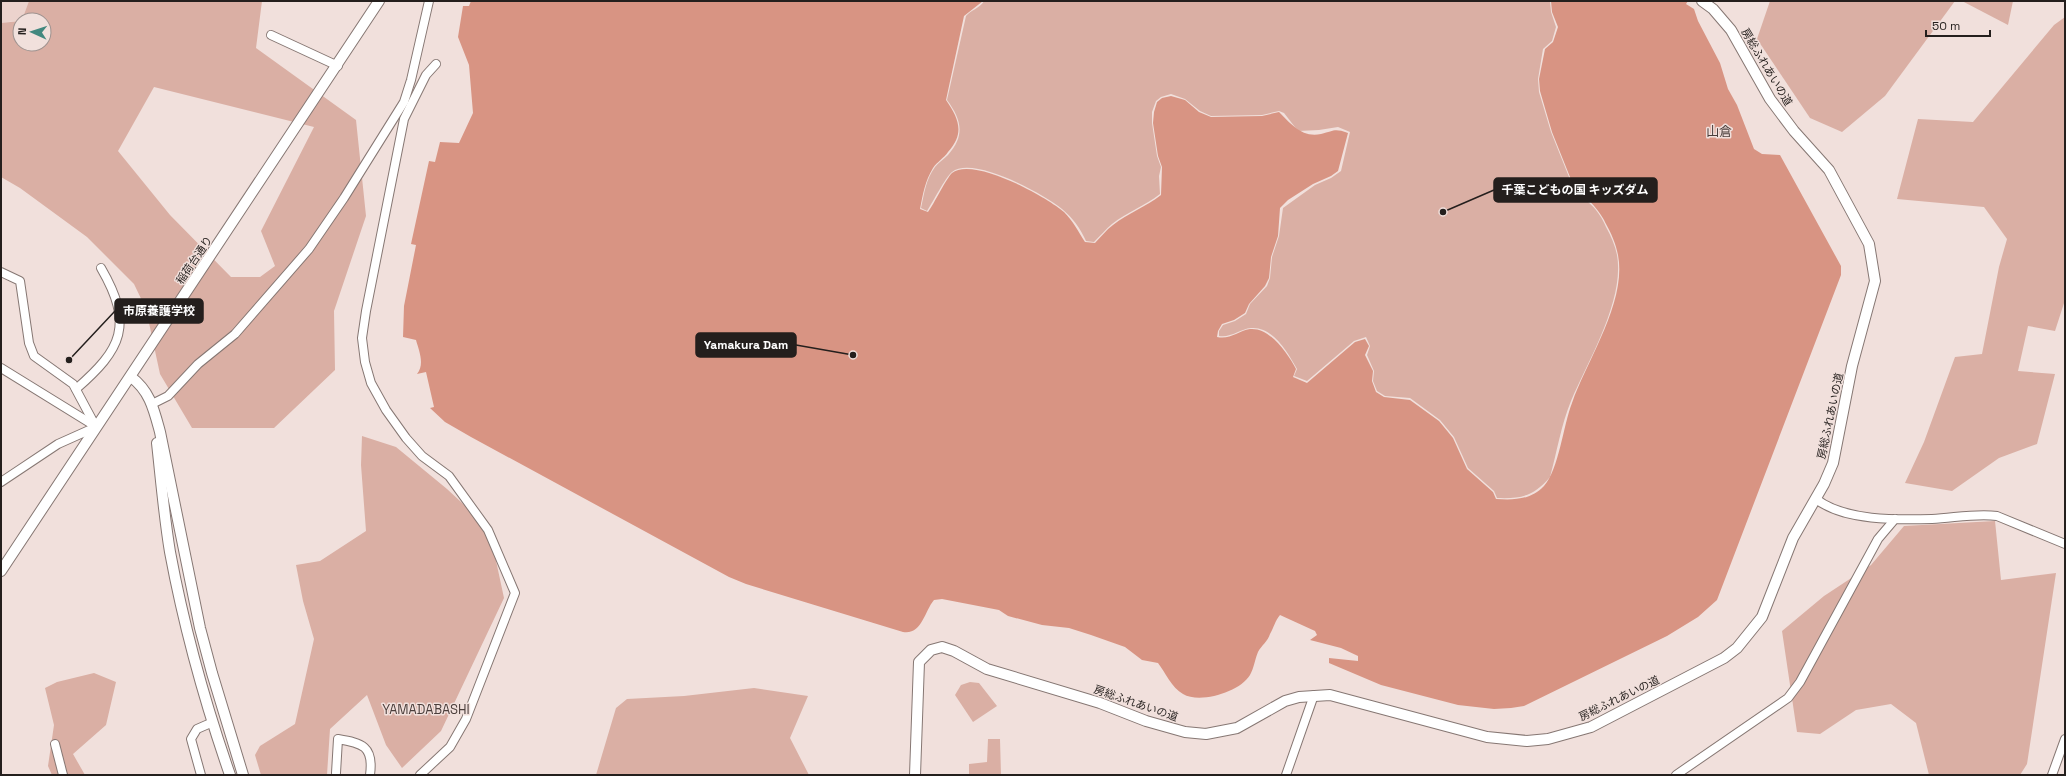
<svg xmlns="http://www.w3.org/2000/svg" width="2066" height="776" font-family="'Space Grotesk','Noto Sans JP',sans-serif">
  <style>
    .built { fill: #ecd3cd }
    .green { fill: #daafa4; fill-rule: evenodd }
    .water { fill: #d89483 }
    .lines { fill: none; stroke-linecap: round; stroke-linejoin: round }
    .minor-casing { stroke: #867773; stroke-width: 10 }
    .tertiary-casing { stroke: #867773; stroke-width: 12 }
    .minor { stroke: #fff; stroke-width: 8 }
    .tertiary { stroke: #fff; stroke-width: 10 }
    .labels { text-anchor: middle; stroke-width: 3; stroke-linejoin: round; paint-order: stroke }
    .street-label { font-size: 11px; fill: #241f1d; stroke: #f1e0dc }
    .quarter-label { font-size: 13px; fill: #4b3e3b; stroke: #f1e0dc }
    .leader { fill: none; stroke: #241f1d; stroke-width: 1.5 }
    .callout-dot { fill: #241f1d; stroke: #f1e0dc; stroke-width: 1.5 }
    .callout { fill: #241f1d; stroke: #241f1d; stroke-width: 1.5 }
    .callout-label { font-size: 12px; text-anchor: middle; font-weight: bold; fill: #fff }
  </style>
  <rect width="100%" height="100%" fill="#f1e0dc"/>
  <!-- built -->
  <polygon class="built" points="1,1 29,1 22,20 1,23"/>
  <!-- green -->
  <g class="green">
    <path d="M 29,1 L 262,1 L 256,48 L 356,120 L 366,216 L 334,311 L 335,370 L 274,428 L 192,428 L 160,374 L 146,309 L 134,284 L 87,237 L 20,188 L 1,177 L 1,23 L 20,21 L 20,44 L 44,44 L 44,20 L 22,20 ZM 154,87 L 314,127 L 261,231 L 275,266 L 260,277 L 231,277 L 170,215 L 118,151 Z"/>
    <path d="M 984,1 L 1550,1 L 1551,12 L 1556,27 L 1552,41 L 1543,49 L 1538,79 L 1539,92 L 1551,132 L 1571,182 L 1568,192 C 1586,196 1599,210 1606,227 C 1611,236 1615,245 1617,255 C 1625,300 1588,361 1571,401 C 1561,425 1557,452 1550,477 C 1534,496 1521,499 1497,498 L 1494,491 L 1468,468 L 1454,437 L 1440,420 L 1410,398 L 1385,396 L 1377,391 L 1373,381 L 1374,371 L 1367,355 L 1370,346 L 1366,337 L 1354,341 L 1307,381 L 1294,376 L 1297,369 C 1288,353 1273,326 1251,328 C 1240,329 1231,338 1219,336 L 1219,331 L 1223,325 L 1235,321 L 1246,314 L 1250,304 L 1267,286 L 1270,278 L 1272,257 L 1279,236 L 1283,208 L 1315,185 L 1331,178 L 1341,171 L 1350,132 L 1338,127 L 1319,130 L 1298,131 L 1284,113 L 1279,111 L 1262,115 L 1211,116 L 1200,111 L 1185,99 L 1171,94 L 1161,97 L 1156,101 L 1152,112 L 1152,123 L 1157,156 L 1161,167 L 1159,176 L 1160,194 C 1145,206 1127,212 1112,224 C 1106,229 1100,236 1094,242 L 1086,241 C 1080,228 1073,218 1062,209 C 1044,194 973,155 952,172 C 945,178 933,202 927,211 L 921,208 C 924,194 926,179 935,167 C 938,163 944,159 948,155 C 966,135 961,119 947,100 L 966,16 C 971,10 980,8 984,1 Z"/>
    <polygon points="1770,1 1955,1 1885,96 1842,132 1810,118 1757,39"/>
    <polygon points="1962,1 2013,1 2008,25"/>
    <polygon points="2065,17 2065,300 2055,331 2028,326 2018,371 2055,374 2037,444 1999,458 1952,491 1905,483 1924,442 1955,357 1982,354 1999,267 2007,239 1984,207 1897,199 1918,119 1973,122 2054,25"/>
    <polygon points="362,436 396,447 447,489 489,528 504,598 441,731 402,768 386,745 367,695 330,729 327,775 261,775 255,755 260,746 295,724 314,639 303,601 296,565 320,561 366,531 361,465"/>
    <polygon points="1995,521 2001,580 2056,573 2027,764 2020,775 1929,775 1916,723 1891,704 1856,710 1820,734 1797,732 1782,631 1824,596 1871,565 1904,526"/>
    <polygon points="94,673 116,682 106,725 73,754 85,775 52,775 48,766 54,725 45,688 57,682"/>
    <polygon points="970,682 979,683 997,706 973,722 955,695 961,685"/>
    <polygon points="754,688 808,696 790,738 809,775 596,775 616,708 627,699 684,696"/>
    <polygon points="988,739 1000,739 1001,775 969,775 969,764 987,762"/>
  </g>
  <!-- water -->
  <path class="water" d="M 471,1 L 983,1 L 964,16 L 946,100 C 959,119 965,133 948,152 C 944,158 937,162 933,168 C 925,181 923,194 920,209 L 928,212 C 934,204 946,179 952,173 C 973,156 1047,197 1064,212 C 1073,221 1078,231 1085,242 L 1095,243 C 1101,237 1106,230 1113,225 C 1128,213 1146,207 1161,195 L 1162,167 L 1158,156 L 1153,123 L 1154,112 L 1157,102 L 1162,98 L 1171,96 L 1185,100 L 1199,112 L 1211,117 L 1262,116 L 1279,112 C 1291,124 1302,138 1321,134 C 1334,131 1334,128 1348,133 L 1338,171 L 1331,176 L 1313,184 L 1288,200 L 1280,208 L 1278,236 L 1271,257 L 1269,278 L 1265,286 L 1249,304 L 1245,313 L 1234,320 L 1222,324 L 1218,331 L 1217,337 C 1230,340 1238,331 1250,329 C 1270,327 1288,354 1296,369 L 1293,377 L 1307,383 L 1355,342 L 1365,339 L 1369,346 L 1365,355 L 1373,371 L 1372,381 L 1376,392 L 1384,397 L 1410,400 L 1439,421 L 1453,438 L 1467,469 L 1493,492 L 1496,499 C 1514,500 1531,500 1544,486 C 1559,469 1563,426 1572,403 C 1587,360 1627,302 1618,255 C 1616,244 1611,233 1606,224 C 1603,216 1589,198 1581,194 C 1578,192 1573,192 1570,191 L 1572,182 L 1552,132 L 1540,91 L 1539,79 L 1545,49 L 1553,42 L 1558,27 L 1552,12 L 1551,1 L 1688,1 L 1686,4 L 1694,9 L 1698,21 L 1720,63 L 1728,89 L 1737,105 L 1754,149 L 1762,154 L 1780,155 L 1841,266 L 1841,275 L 1717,600 L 1698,617 L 1667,636 L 1524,706 L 1511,708 L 1494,709 L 1458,705 L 1381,685 L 1329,663 L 1329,658 L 1358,661 L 1358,656 L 1341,648 L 1310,640 L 1317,635 L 1315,631 L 1280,615 C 1275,621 1274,627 1270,634 C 1268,641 1261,646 1258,652 C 1255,659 1254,668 1250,675 C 1240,692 1200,704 1183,694 C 1172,688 1165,672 1158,663 L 1142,660 L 1125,647 L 1091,635 L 1069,628 L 1042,625 L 1008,616 L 999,610 L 942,599 L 934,600 C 924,612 922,635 903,632 L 746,584 L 729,577 L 471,437 L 445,422 L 430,408 L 434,407 L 426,372 L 417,374 C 425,364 419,351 416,340 L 403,337 L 404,306 L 416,245 L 411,244 L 429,161 L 435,162 L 440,142 L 459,143 L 473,113 L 469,65 L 458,37 L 463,6 L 469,6 Z"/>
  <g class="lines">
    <!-- minor casing -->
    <g class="minor-casing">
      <g id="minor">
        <polyline points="271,35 338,66"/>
        <polyline points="1,272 20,281 29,343 34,356 73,384 96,427"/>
        <polyline points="1,368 95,426"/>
        <path d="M 76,389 C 122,349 134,325 101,268"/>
        <polyline points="152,404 168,396 198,364 235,334 309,249 344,198 404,102 411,80 429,1"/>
        <polyline points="1,482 58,444 96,427"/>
        <path d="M 1816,499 C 1844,521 1897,520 1932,519 C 1954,518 1976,513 1997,516 L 2065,544"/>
        <polyline points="55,744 63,775"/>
        <path d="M 336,773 L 338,739 C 362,743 374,746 370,775"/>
        <polyline points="201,775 191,739 197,729 213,722"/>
        <polyline points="420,775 450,747 466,719 515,593 488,530 449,476 422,456 406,438 386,410 371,383 365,362 362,338 366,311 404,119 426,75 436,64"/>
        <polyline points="1286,775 1314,695"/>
        <polyline points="1676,775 1788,698 1800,682 1878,539 1895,519"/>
        <polyline points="2052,775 2065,739"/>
      </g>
    </g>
    <!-- tertiary casing -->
    <g class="tertiary-casing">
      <g id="tertiary">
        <path d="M 131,377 C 150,391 154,410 160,432 L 200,628 L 212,673 L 243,775"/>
        <path d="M 157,443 C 161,479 164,516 170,552 C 184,627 205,703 230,775"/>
        <polyline points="1,571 379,1"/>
        <polyline points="915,775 919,662 931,650 942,647 954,651 987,669 1100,703 1146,721 1185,732 1206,734 1237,728 1285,701 1299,697 1330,695 1487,737 1527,741 1548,739 1591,727 1724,658 1737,648 1762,617 1793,538 1824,484 1833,463 1852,366 1875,281 1869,244 1829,170 1794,131 1770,99 1731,30 1713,9 1702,1"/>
      </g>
    </g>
    <!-- minor -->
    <use href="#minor" class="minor"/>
    <!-- tertiary -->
    <use href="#tertiary" class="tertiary"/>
  </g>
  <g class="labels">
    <!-- street labels -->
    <g class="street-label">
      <text transform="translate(1767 67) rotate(59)" y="4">房総ふれあいの道</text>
      <text transform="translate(194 260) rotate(-56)" y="4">稲荷台通り</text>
      <text transform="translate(1830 416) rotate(-78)" y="4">房総ふれあいの道</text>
      <text transform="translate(1619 698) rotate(-26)" y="4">房総ふれあいの道</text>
      <text transform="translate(1136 703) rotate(19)" y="4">房総ふれあいの道</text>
    </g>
    <!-- quarter labels -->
    <g class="quarter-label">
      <text x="1719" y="136">山倉</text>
      <text x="426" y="714">YAMADABASHI</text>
    </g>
  </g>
  <!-- callouts -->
  <path class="leader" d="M1443 212L1494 190M69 360L115 311M853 355L796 345"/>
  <g class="callout-dot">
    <circle cx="1443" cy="212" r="4"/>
    <circle cx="69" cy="360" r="4"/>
    <circle cx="853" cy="355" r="4"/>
  </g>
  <g class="callout">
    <rect x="1494" y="178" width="163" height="24" rx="4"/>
    <rect x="115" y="299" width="88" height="24" rx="4"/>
    <rect x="696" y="333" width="100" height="24" rx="4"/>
  </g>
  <g class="callout-label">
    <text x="1575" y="194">千葉こどもの国 キッズダム</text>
    <text x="159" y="315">市原養護学校</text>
    <text x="746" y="349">Yamakura Dam</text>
  </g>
  <!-- border -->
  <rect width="2066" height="776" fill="none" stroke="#241f1d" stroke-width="4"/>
  <!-- north arrow -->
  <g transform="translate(32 32) rotate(273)"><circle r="19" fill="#f1e0dc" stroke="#9f9390"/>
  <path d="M0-3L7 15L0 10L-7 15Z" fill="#42887f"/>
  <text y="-6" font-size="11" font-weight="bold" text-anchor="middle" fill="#241f1d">N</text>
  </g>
  <!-- scale -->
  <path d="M1926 30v6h64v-6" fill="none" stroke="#241f1d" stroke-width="2"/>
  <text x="1932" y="30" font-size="12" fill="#241f1d" stroke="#f1e0dc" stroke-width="3" paint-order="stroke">50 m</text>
</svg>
